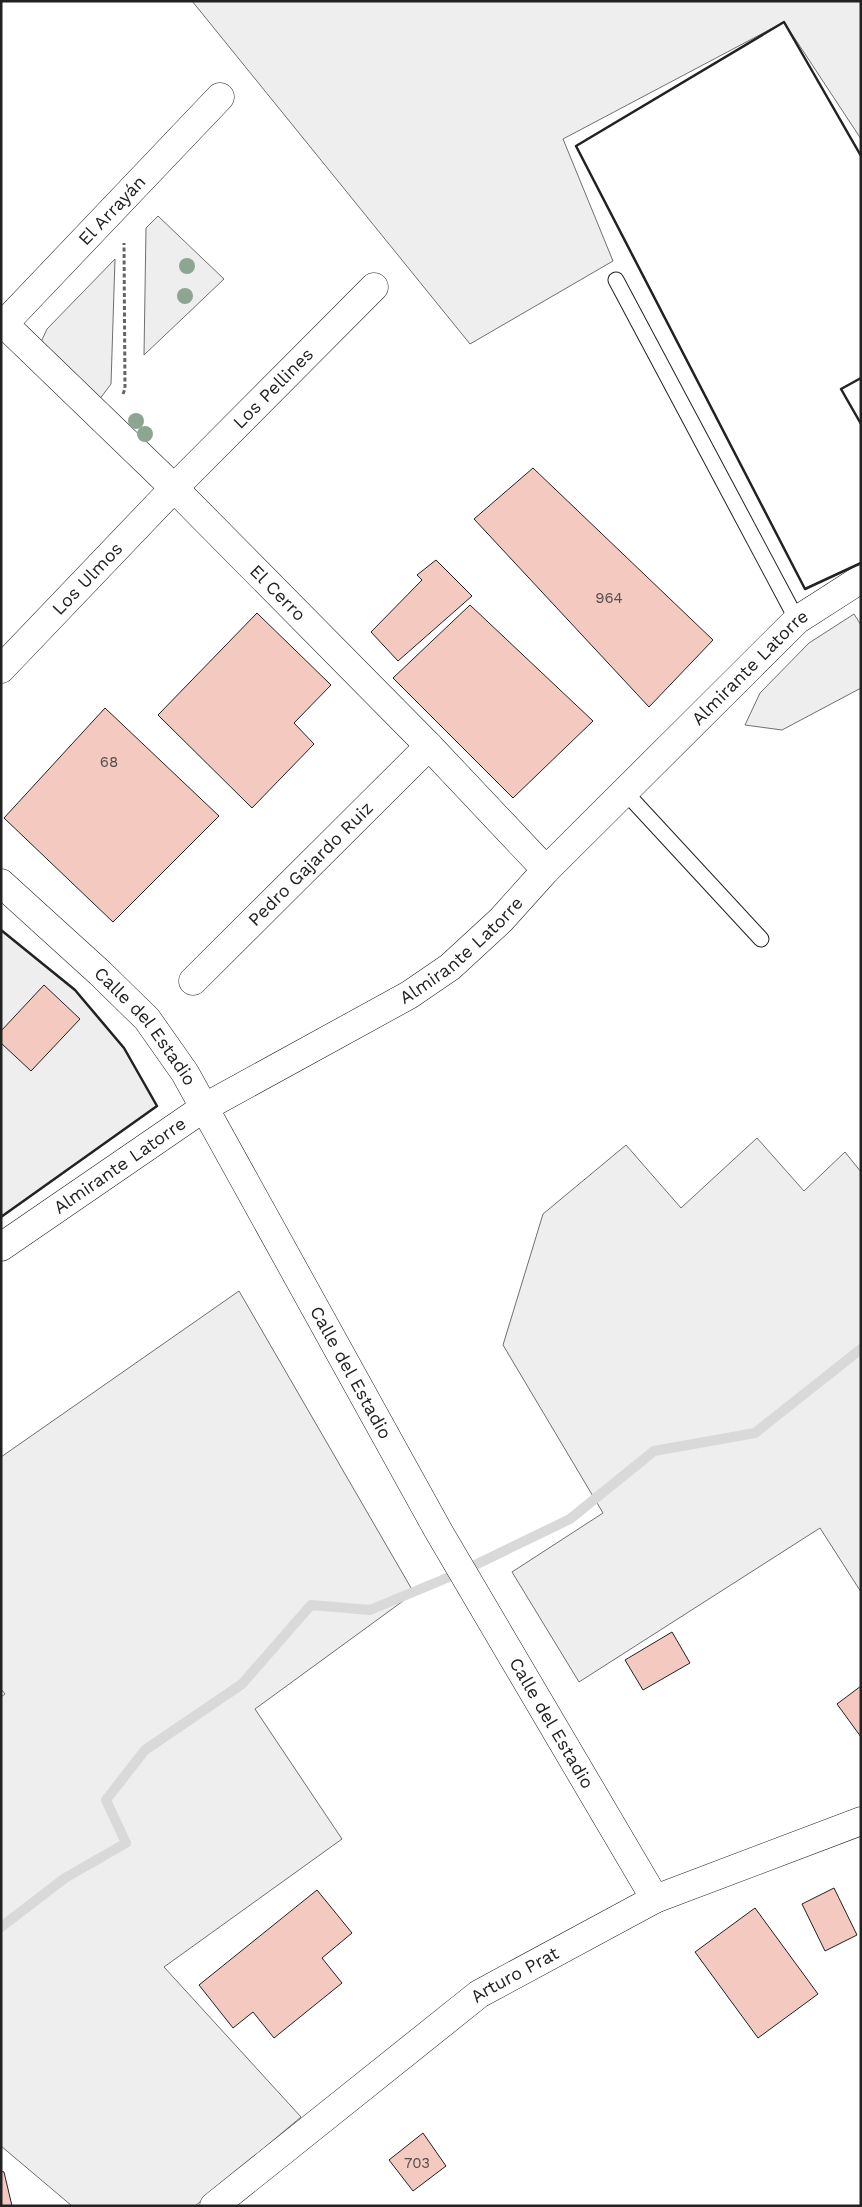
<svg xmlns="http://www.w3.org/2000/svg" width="862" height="2207" font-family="'Work Sans',sans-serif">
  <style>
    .green { fill: #eee; stroke: #6f6f6f }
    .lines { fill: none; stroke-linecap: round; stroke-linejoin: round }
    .stream { stroke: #d9d9d9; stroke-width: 10 }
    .building { fill: #f3c9c0; stroke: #222 }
    .service-casing { stroke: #222; stroke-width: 17 }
    .minor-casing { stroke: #222; stroke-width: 29 }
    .secondary-casing { stroke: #222; stroke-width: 29 }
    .primary-casing { stroke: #222; stroke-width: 29 }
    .path { stroke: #646464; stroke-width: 3; stroke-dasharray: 4 2.5; stroke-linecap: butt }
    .service { stroke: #fff; stroke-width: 15 }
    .minor { stroke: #fff; stroke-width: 28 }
    .secondary { stroke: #fff; stroke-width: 28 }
    .primary { stroke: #fff; stroke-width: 28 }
    .wall { stroke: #222; stroke-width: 2.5 }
    .tree { fill: #8da692 }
    .labels { text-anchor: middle; stroke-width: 4; stroke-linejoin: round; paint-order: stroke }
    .number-label { font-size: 15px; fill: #564c4a }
    .street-label { font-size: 18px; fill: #222; stroke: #fff }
  </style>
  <rect width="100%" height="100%" fill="#fff"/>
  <!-- green -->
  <g class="green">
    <polygon points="192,1 861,1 861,139 784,22 563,139 613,261 470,344"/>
    <polygon points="158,216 224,279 144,355 146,228"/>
    <polygon points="115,259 111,384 96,404 41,342 47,329"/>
    <polygon points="854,614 861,625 861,688 782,730 745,725 760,693 809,643"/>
    <polygon points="1,930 75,990 124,1048 157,1106 1,1217"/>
    <polygon points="757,1138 804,1191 845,1152 861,1172 861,1592 820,1528 579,1682 512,1572 603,1513 503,1345 543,1214 626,1145 681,1208"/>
    <polygon points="239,1291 414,1593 255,1709 342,1839 164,1967 301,2117 195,2206 72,2206 1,2146 1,1697 5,1694 1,1689 1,1457"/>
  </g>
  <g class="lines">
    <!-- stream -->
    <g class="stream">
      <polyline points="473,1566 570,1519 654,1451 755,1433 861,1349"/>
      <polyline points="1,1927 65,1878 126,1843 106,1800 145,1750 242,1684 311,1605 370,1610 454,1575"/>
    </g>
  </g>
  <!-- building -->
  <g class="building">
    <polygon points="533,468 713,640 649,707 474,519"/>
    <polygon points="436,560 472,596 398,661 371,632 422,580 417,575"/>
    <polygon points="470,605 593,721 513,798 393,678"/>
    <polygon points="257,613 331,685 294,723 314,744 252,808 158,715"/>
    <polygon points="105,708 219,816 113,922 4,818"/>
    <polygon points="44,985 80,1019 31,1071 1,1043 1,1031"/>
    <polygon points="672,1632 690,1663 643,1690 625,1660"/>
    <polygon points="861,1686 861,1737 837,1704"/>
    <polygon points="834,1888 857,1935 825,1951 802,1904"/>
    <polygon points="317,1890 352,1933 322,1958 342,1983 274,2038 253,2012 233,2028 199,1985"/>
    <polygon points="755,1908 818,1994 758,2038 695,1952"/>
    <polygon points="423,2133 446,2166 413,2191 389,2160"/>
    <polygon points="1,2171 4,2172 12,2206 1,2206"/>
  </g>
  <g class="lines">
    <!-- service casing -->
    <g class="service-casing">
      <g id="service">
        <polyline points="616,280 797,620"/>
        <polyline points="626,793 761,939"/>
      </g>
    </g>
    <!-- minor casing -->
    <g class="minor-casing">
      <g id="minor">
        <path id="s1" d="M 1,321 L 174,488 L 429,746 L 546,870"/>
        <path id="s2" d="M 1,327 L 220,97"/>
        <path id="s3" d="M 1,669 L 174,488 L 374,287"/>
        <path id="s4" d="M 1,883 L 100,973 L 147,1019 L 185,1073 L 439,1532 L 655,1899"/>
        <path id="s5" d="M 193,981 L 429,746"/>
      </g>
    </g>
    <!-- secondary casing -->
    <g class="secondary-casing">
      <g id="secondary">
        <path id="s6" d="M 1,1247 L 205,1107 L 409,995 L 450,967 L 501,920 L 546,870 L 797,620 L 861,579"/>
      </g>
    </g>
    <!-- primary casing -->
    <g class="primary-casing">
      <g id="primary">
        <path id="s7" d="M 214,2206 L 479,1994 L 655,1899 L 861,1821"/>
      </g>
    </g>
    <!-- path -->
    <polyline class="path" points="123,394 125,389 124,243"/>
    <!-- service -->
    <use href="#service" class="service"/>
    <!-- minor -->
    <use href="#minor" class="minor"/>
    <!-- secondary -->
    <use href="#secondary" class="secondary"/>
    <!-- primary -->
    <use href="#primary" class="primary"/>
    <!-- wall -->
    <g class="wall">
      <polyline points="861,156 784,22 576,146 805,589 861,563"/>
      <polyline points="861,378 841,389 861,424"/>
      <polyline points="1,930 75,990 124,1048 157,1106 1,1217"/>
    </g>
  </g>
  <!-- trees -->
  <g class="tree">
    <circle cx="187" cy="266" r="8"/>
    <circle cx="185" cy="296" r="8"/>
    <circle cx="136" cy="421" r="8"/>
    <circle cx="145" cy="434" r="8"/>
  </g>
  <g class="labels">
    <!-- number labels -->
    <g class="number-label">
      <text x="609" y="603">964</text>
      <text x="109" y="767">68</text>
      <text x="417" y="2168">703</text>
    </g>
    <!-- street labels -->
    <g class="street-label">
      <text dy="6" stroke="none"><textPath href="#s2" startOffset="161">El Arrayán</textPath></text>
      <text dy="6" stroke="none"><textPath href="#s3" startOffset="391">Los Pellines</textPath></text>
      <text dy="6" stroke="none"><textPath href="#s3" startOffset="125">Los Ulmos</textPath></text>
      <text dy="6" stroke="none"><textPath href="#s1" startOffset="388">El Cerro</textPath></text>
      <text dy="6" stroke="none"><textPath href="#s6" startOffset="954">Almirante Latorre</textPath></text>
      <text dy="6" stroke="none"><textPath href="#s5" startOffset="166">Pedro Gajardo Ruiz</textPath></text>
      <text dy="6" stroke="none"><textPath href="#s6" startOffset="549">Almirante Latorre</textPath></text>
      <text dy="6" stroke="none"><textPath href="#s4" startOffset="204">Calle del Estadio</textPath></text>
      <text dy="6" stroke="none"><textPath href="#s6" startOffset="144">Almirante Latorre</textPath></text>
      <text dy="6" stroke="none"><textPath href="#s4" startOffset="608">Calle del Estadio</textPath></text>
      <text dy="6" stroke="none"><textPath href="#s4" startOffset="1012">Calle del Estadio</textPath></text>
      <text dy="6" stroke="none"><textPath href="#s7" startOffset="380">Arturo Prat</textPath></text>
    </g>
  </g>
  <!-- border -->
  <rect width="862" height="2207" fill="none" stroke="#222222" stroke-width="5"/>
</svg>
